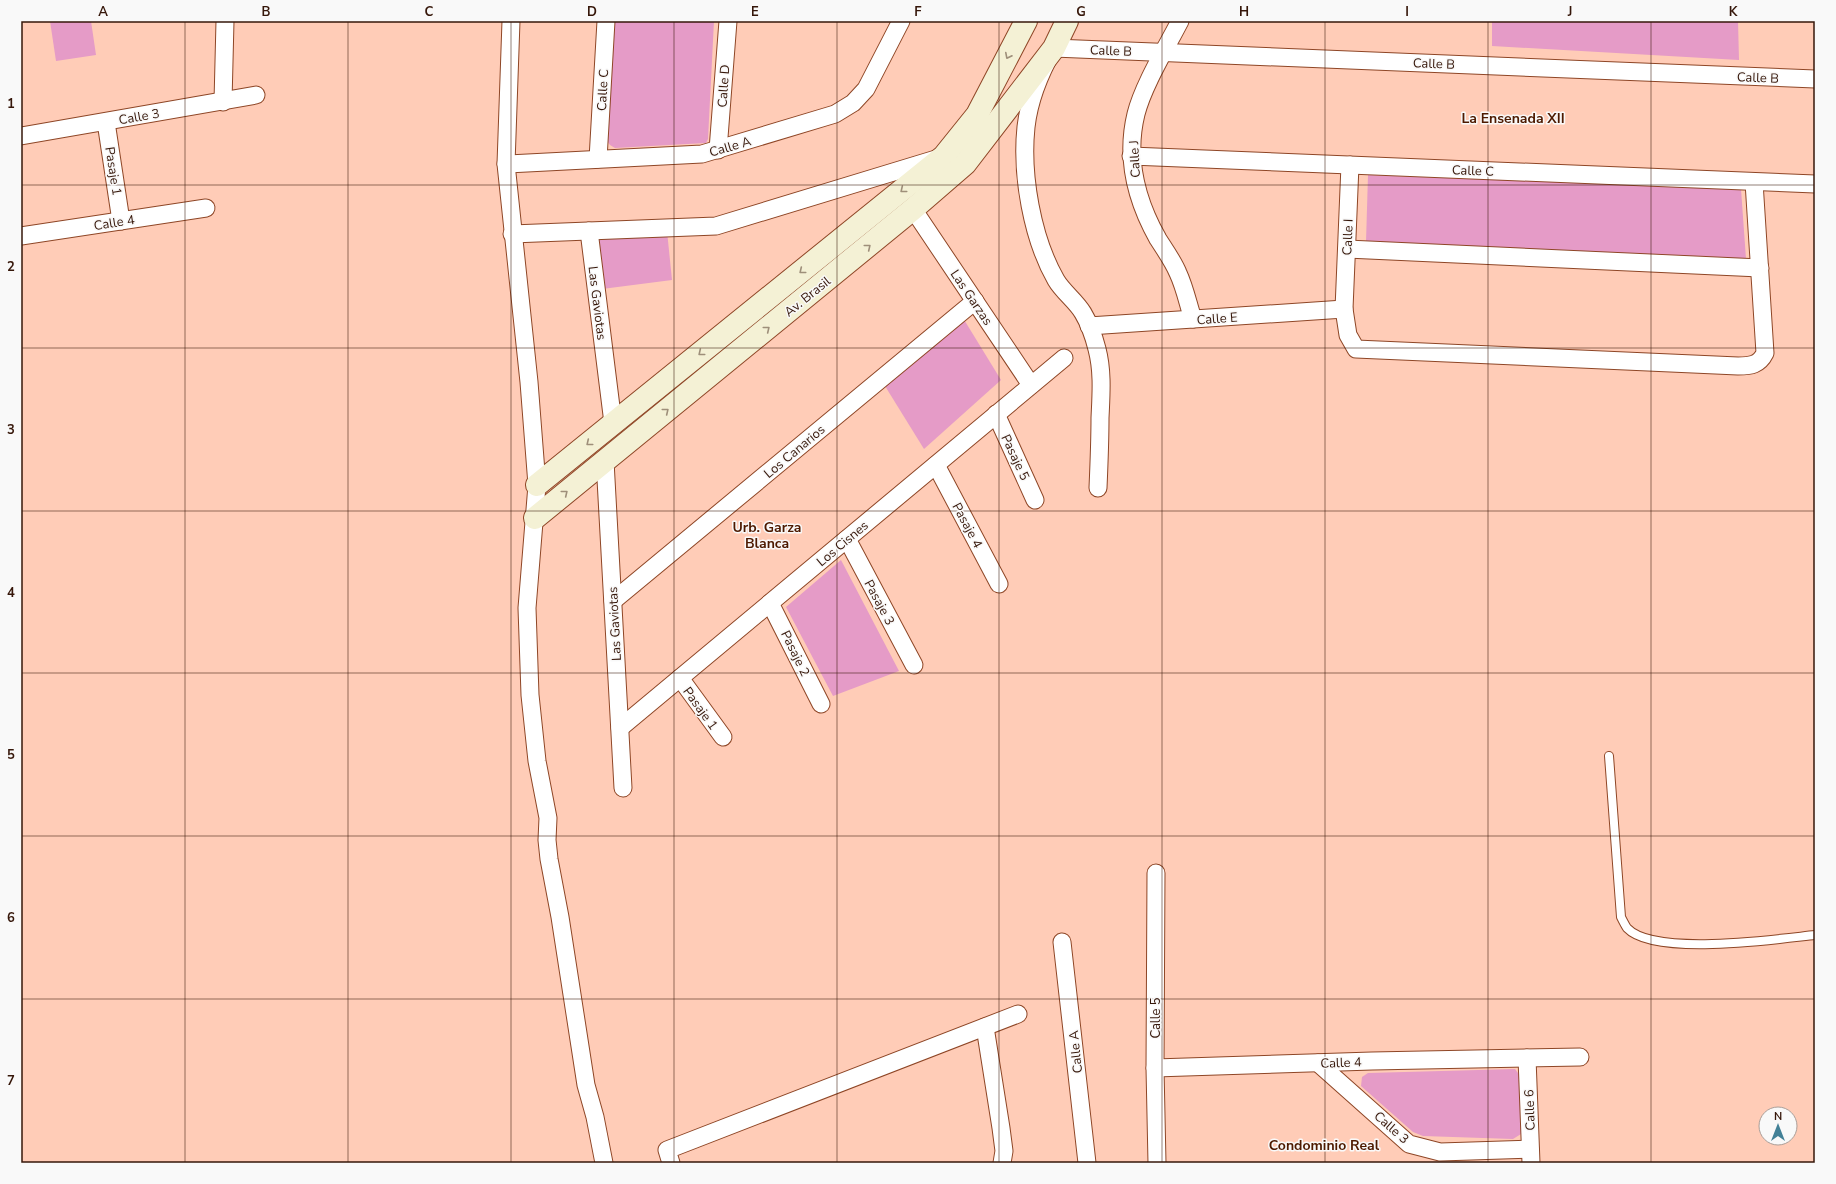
<svg xmlns="http://www.w3.org/2000/svg" width="1836" height="1184" font-family="'Nunito Sans',sans-serif">
  <style>
    .green { fill: #e59bc7 }
    .lines { fill: none; stroke-linecap: round; stroke-linejoin: round }
    .lane-casing { stroke: #8e4626; stroke-width: 10 }
    .street-casing { stroke: #8e4626; stroke-width: 19 }
    .secondary-casing { stroke: #8e4626; stroke-width: 24 }
    .lane { stroke: #fff; stroke-width: 8 }
    .street { stroke: #fff; stroke-width: 17 }
    .secondary { stroke: #f4f1d5; stroke-width: 22 }
    .oneway { stroke: #9e8f7a }
    .grid { fill: none; stroke: #36170a; stroke-width: 1; stroke-opacity: 0.55 }
    .labels { text-anchor: middle; stroke-width: 3; stroke-linejoin: round; paint-order: stroke }
    .street-label { font-size: 13px; fill: #36170a; stroke: #f9f9f9 }
    .neighbourhood-label { font-size: 14px; font-weight: bold; fill: #4e1a00; stroke: #f9f9f9 }
    .neatline { fill: none; stroke: #36170a; stroke-width: 1.5 }
    .grid-label { font-size: 13px; text-anchor: middle; font-weight: bold; fill: #36170a }
  </style>
  <rect width="100%" height="100%" fill="#ffccb7"/>
  <!-- green -->
  <g class="green">
    <polygon points="50,21 91,21 96,55 56,61"/>
    <polygon points="613,21 714,21 708,139 706,143 615,148 610,145 607,141"/>
    <polygon points="1492,21 1738,21 1739,60 1492,46"/>
    <polygon points="1368,175 1741,189 1746,259 1366,242"/>
    <polygon points="667,231 672,280 602,289 594,236"/>
    <polygon points="963,318 1001,380 924,449 885,386"/>
    <polygon points="841,560 899,671 833,696 786,607"/>
    <polygon points="1515,1069 1521,1077 1521,1134 1513,1139 1423,1136 1413,1132 1361,1086 1362,1077 1368,1073"/>
  </g>
  <g class="lines">
    <!-- lane casing -->
    <g class="lane-casing">
      <path id="lane" d="M 1609,756 L 1621,917 C 1623,921 1625,925 1627,928 C 1654,957 1777,939 1815,935"/>
    </g>
    <!-- street casing -->
    <g class="street-casing">
      <g id="street">
        <polyline points="511,21 506,164 529,382 537,485 527,608 530,695 537,761 548,818 547,840 549,859 560,917 586,1085 595,1117 604,1163"/>
        <path d="M 1180,21 C 1166,48 1143,86 1136,114 C 1125,159 1136,200 1158,239 C 1165,250 1173,261 1178,273 C 1185,288 1188,304 1193,319"/>
        <polyline points="223,102 225,21"/>
        <polyline points="106,122 121,221"/>
        <polyline points="21,136 256,95"/>
        <polyline points="718,150 728,21"/>
        <polyline points="1131,156 1815,184"/>
        <polyline points="598,159 606,21"/>
        <polyline points="506,164 702,154 835,114 853,103 866,89 901,21"/>
        <path d="M 1350,165 L 1344,309 L 1348,335 L 1356,349 L 1738,366 C 1751,366 1759,365 1765,353 L 1754,182"/>
        <polyline points="913,209 1031,385"/>
        <polyline points="589,231 613,423"/>
        <polyline points="512,234 716,226 936,159"/>
        <polyline points="21,236 206,208"/>
        <polyline points="1347,249 1760,268"/>
        <polyline points="1089,326 1344,309"/>
        <polyline points="996,414 1035,500"/>
        <polyline points="605,461 623,788"/>
        <polyline points="936,465 999,584"/>
        <path d="M 1098,488 C 1099,465 1100,441 1100,418 C 1101,395 1103,372 1097,349 C 1094,337 1089,323 1083,313 C 1076,301 1063,292 1056,280 C 1032,238 1021,175 1026,127 C 1029,100 1041,71 1054,48 L 1815,79"/>
        <polyline points="847,539 914,665"/>
        <polyline points="613,601 975,301"/>
        <polyline points="770,603 821,704"/>
        <polyline points="680,678 723,737"/>
        <polyline points="620,728 1064,358"/>
        <polyline points="1156,873 1155,1068 1157,1163"/>
        <polyline points="1062,942 1087,1163"/>
        <polyline points="985,1027 1001,1128 1004,1151 1002,1163"/>
        <polyline points="1527,1058 1531,1163"/>
        <polyline points="1318,1063 1409,1144 1440,1152 1530,1149"/>
        <polyline points="1155,1068 1372,1061 1580,1057"/>
        <polyline points="671,1163 667,1150 1018,1014"/>
      </g>
    </g>
    <!-- secondary casing -->
    <g class="secondary-casing">
      <g id="secondary">
        <polyline points="537,485 944,156 977,115 1026,21"/>
        <polyline points="535,518 913,209 965,164 1054,48 1067,21"/>
      </g>
    </g>
    <!-- lane -->
    <use href="#lane" class="lane"/>
    <!-- street -->
    <use href="#street" class="street"/>
    <!-- secondary -->
    <use href="#secondary" class="secondary"/>
  </g>
  <!-- one-way arrows -->
  <defs><path id="oneway-chevron" d="M-2-3.5L2.5 0L-2 3.5" fill="none" stroke-width="1.6" stroke-linecap="round" stroke-linejoin="round"/></defs>
  <g class="oneway">
    <use href="#oneway-chevron" transform="translate(1008 56) rotate(117)"/>
    <use href="#oneway-chevron" transform="translate(903 190) rotate(141)"/>
    <use href="#oneway-chevron" transform="translate(868 247) rotate(-39)"/>
    <use href="#oneway-chevron" transform="translate(802 271) rotate(141)"/>
    <use href="#oneway-chevron" transform="translate(767 329) rotate(-39)"/>
    <use href="#oneway-chevron" transform="translate(701 353) rotate(141)"/>
    <use href="#oneway-chevron" transform="translate(666 411) rotate(-39)"/>
    <use href="#oneway-chevron" transform="translate(589 443) rotate(141)"/>
    <use href="#oneway-chevron" transform="translate(565 493) rotate(-39)"/>
  </g>
  <!-- grid -->
  <path class="grid" d="M 185,21 L 185,1163M 348,21 L 348,1163M 511,21 L 511,1163M 674,21 L 674,1163M 837,21 L 837,1163M 999,21 L 999,1163M 1162,21 L 1162,1163M 1325,21 L 1325,1163M 1488,21 L 1488,1163M 1651,21 L 1651,1163M 21,185 L 1815,185M 21,348 L 1815,348M 21,511 L 1815,511M 21,673 L 1815,673M 21,836 L 1815,836M 21,999 L 1815,999"/>
  <g class="labels">
    <!-- street labels -->
    <g class="street-label">
      <text transform="translate(1111 50) rotate(2)" y="5">Calle B</text>
      <text transform="translate(1434 63) rotate(2)" y="5">Calle B</text>
      <text transform="translate(1758 77) rotate(2)" y="5">Calle B</text>
      <text transform="translate(723 86) rotate(-86)" y="5">Calle D</text>
      <text transform="translate(602 90) rotate(-87)" y="5">Calle C</text>
      <text transform="translate(139 116) rotate(-10)" y="5">Calle 3</text>
      <text transform="translate(730 146) rotate(-16)" y="5">Calle A</text>
      <text transform="translate(1134 159) rotate(-93)" y="5">Calle J</text>
      <text transform="translate(1473 170) rotate(2)" y="5">Calle C</text>
      <text transform="translate(114 171) rotate(81)" y="5">Pasaje 1</text>
      <text transform="translate(114 222) rotate(-9)" y="5">Calle 4</text>
      <text transform="translate(1347 237) rotate(-88)" y="5">Calle I</text>
      <text transform="translate(807 296) rotate(-39)" y="5">Av. Brasil</text>
      <text transform="translate(972 297) rotate(56)" y="5">Las Garzas</text>
      <text transform="translate(598 303) rotate(83)" y="5">Las Gaviotas</text>
      <text transform="translate(1217 318) rotate(-4)" y="5">Calle E</text>
      <text transform="translate(794 451) rotate(-40)" y="5">Los Canarios</text>
      <text transform="translate(1016 457) rotate(65)" y="5">Pasaje 5</text>
      <text transform="translate(968 525) rotate(62)" y="5">Pasaje 4</text>
      <text transform="translate(842 543) rotate(-40)" y="5">Los Cisnes</text>
      <text transform="translate(880 602) rotate(62)" y="5">Pasaje 3</text>
      <text transform="translate(614 624) rotate(-93)" y="5">Las Gaviotas</text>
      <text transform="translate(796 653) rotate(64)" y="5">Pasaje 2</text>
      <text transform="translate(701 708) rotate(54)" y="5">Pasaje 1</text>
      <text transform="translate(1155 1018) rotate(-90)" y="5">Calle 5</text>
      <text transform="translate(1075 1052) rotate(-96)" y="5">Calle A</text>
      <text transform="translate(1341 1062) rotate(-2)" y="5">Calle 4</text>
      <text transform="translate(1529 1110) rotate(-92)" y="5">Calle 6</text>
      <text transform="translate(1392 1127) rotate(41)" y="5">Calle 3</text>
    </g>
    <!-- neighbourhood labels -->
    <g class="neighbourhood-label">
      <text x="1513" y="123">La Ensenada XII</text>
      <text x="767" y="532">Urb. Garza<tspan x="767" dy="16">Blanca</tspan></text>
      <text x="1324" y="1150">Condominio Real</text>
    </g>
  </g>
  <!-- border -->
  <rect width="1836" height="1184" fill="none" stroke="#f9f9f9" stroke-width="44"/>
  <!-- north arrow -->
  <g transform="translate(1778 1126)"><circle r="19" fill="#f9f9f9" stroke="#ab9f99"/>
  <path d="M0-3L7 15L0 10L-7 15Z" fill="#438197"/>
  <text y="-6" font-size="11" font-weight="bold" text-anchor="middle" fill="#36170a">N</text>
  </g>
  <rect x="22" y="22" width="1792" height="1140" class="neatline"/>
  <g class="grid-label">
    <text x="103" y="16">A</text>
    <text x="266" y="16">B</text>
    <text x="429" y="16">C</text>
    <text x="592" y="16">D</text>
    <text x="755" y="16">E</text>
    <text x="918" y="16">F</text>
    <text x="1081" y="16">G</text>
    <text x="1244" y="16">H</text>
    <text x="1407" y="16">I</text>
    <text x="1570" y="16">J</text>
    <text x="1733" y="16">K</text>
    <text x="11" y="108">1</text>
    <text x="11" y="271">2</text>
    <text x="11" y="434">3</text>
    <text x="11" y="597">4</text>
    <text x="11" y="759">5</text>
    <text x="11" y="922">6</text>
    <text x="11" y="1085">7</text>
  </g>
</svg>
